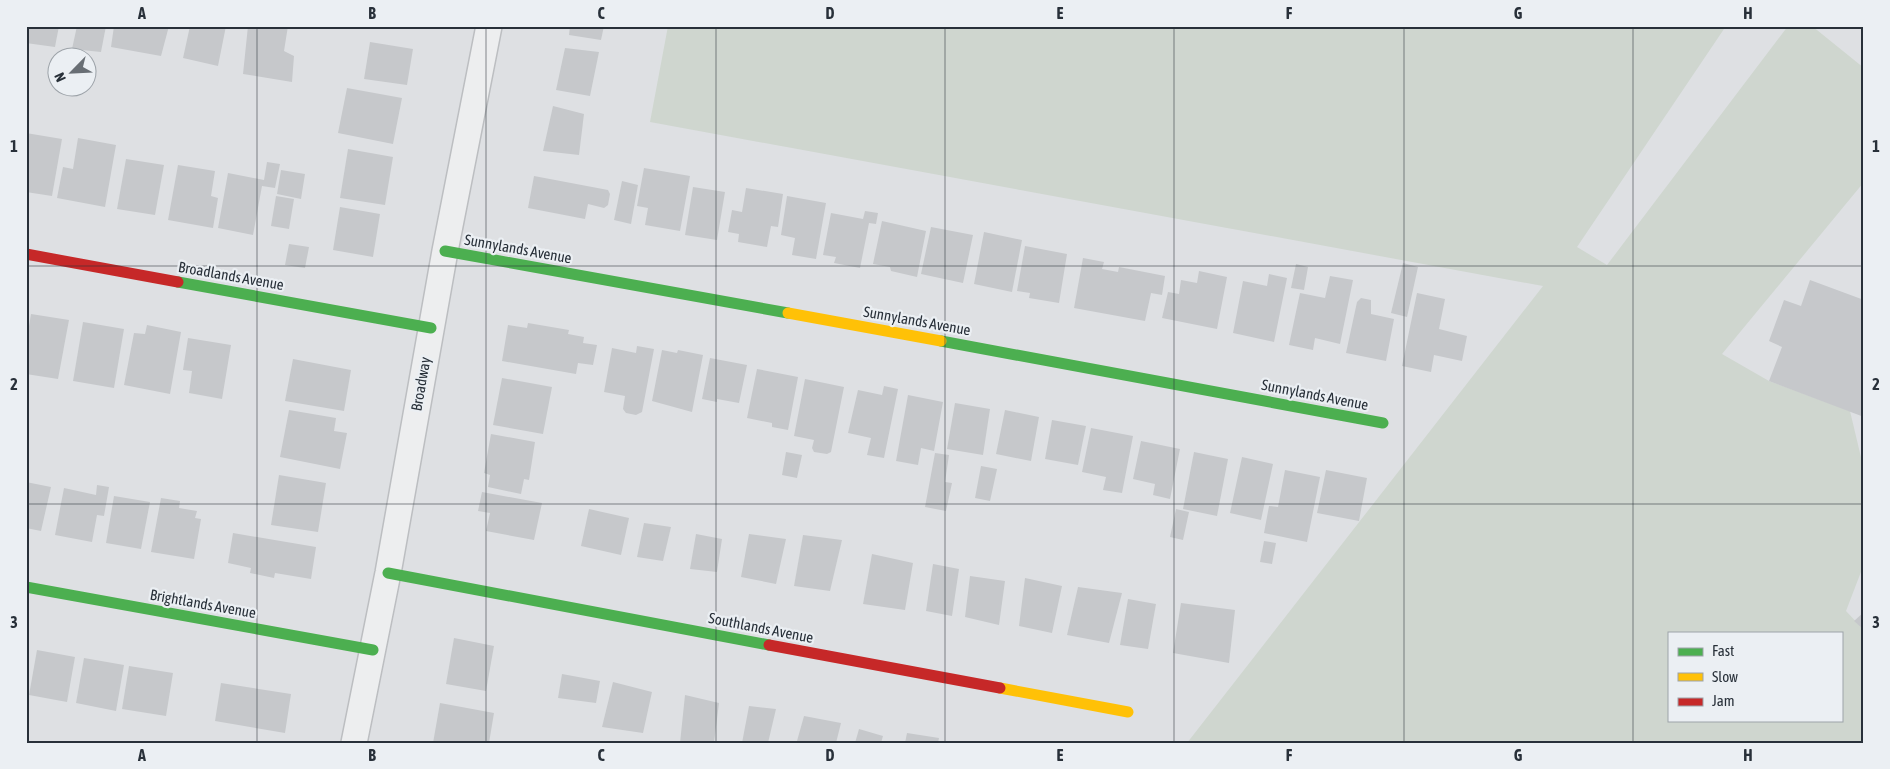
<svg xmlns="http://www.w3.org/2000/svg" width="1890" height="769" font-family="'Asap Condensed',sans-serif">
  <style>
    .green { fill: #cfd6cf; fill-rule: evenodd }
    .building { fill: #c6c8cb }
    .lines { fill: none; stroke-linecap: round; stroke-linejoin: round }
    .street-casing { stroke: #bcbec1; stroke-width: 28 }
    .street { stroke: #edeeef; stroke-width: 25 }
    .fast { stroke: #4caf50; stroke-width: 11 }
    .slow { stroke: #ffc107; stroke-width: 11 }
    .jam { stroke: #c62828; stroke-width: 11 }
    .grid { fill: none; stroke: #283039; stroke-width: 1; stroke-opacity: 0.55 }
    .labels { text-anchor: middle; stroke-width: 4.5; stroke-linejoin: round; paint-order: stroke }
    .street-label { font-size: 15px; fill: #283039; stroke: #ebeff3 }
    .neatline { fill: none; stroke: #283039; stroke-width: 2 }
    .grid-label { font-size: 16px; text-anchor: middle; font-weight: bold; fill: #283039 }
  </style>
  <rect width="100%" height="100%" fill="#dee0e3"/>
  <!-- green -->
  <path class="green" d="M 668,26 L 1726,26 L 1577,247 L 1607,265 L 1788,26 L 1812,26 L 1864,68 L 1864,182 L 1722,354 L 1769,381 L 1850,411 L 1864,470 L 1864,564 L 1846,611 L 1864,630 L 1864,743 L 1187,743 L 1543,286 L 650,122 ZM 1669,633 L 1841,633 L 1841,720 L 1669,720 Z"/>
  <!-- building -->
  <g class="building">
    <polygon points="26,26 59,26 55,47 26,43"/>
    <polygon points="77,26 106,26 101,52 72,49"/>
    <polygon points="114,26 169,26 161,56 111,47"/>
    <polygon points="190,26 226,26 218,66 183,58"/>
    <polygon points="248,26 288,26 284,51 294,56 292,82 243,74"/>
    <polygon points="570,26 604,26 601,40 569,35"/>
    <polygon points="370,42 413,49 407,85 364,79"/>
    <polygon points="565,48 599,52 590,96 556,90"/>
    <polygon points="347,88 402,98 393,144 338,133"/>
    <polygon points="553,106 584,114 579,155 543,151"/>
    <polygon points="26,133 62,139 52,196 26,192"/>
    <polygon points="78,138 116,145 105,207 57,198 63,167 73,169"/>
    <polygon points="348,149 393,157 385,205 340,198"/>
    <polygon points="126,159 164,165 155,215 117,209"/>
    <polygon points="267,162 280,164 275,188 262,186 253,235 218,228 228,173 264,180"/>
    <polygon points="178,165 215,171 211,196 218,198 213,228 168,220"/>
    <polygon points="644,168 690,176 680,231 645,225 648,208 637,206"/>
    <polygon points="281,170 305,174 301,199 277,194"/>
    <polygon points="534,176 608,190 610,194 608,205 604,208 588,204 585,219 528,208"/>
    <polygon points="622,181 638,185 631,224 614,220"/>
    <polygon points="693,187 725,192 717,240 685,235"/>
    <polygon points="746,188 783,194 778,227 771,226 767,247 738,242 739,234 728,232 732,210 742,212"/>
    <polygon points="276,196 294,199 289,229 271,226"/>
    <polygon points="787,196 826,203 816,259 792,255 795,238 781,235"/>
    <polygon points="340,207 380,214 373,257 333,250"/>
    <polygon points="865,211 878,213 876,224 869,223 860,268 834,263 836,257 823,255 831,213 863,219"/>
    <polygon points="882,221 926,231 917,277 891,271 890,267 873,264"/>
    <polygon points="931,227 973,235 963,283 921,274"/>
    <polygon points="984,232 1022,240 1012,292 974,284"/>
    <polygon points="289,244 309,247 305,268 285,265"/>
    <polygon points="1025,246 1067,254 1059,303 1029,298 1030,293 1017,291"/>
    <polygon points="1083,258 1104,262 1102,269 1118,272 1119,267 1165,276 1162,295 1151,293 1145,321 1074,308"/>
    <polygon points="1403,263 1418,267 1407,317 1391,313"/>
    <polygon points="1296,264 1308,267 1304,290 1291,288"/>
    <polygon points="1199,271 1227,277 1217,329 1162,318 1168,292 1179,294 1181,280 1197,283"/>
    <polygon points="1269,274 1287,278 1274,342 1233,333 1243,281 1267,286"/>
    <polygon points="1330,276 1353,280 1340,344 1315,338 1313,350 1289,345 1300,293 1325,298"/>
    <polygon points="1810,280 1864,300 1864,417 1769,381 1782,347 1769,341 1784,300 1801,306"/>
    <polygon points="1417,293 1445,299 1439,329 1467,336 1462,361 1434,355 1431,372 1402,366"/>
    <polygon points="1361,298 1371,300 1371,314 1394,319 1386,361 1346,353 1357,302"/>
    <polygon points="31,314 69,320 58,379 26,374 26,344"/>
    <polygon points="83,322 124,329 114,388 73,381"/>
    <polygon points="528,323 569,330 568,334 584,337 583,343 597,345 593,365 578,363 576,374 502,361 508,325 527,328"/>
    <polygon points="147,325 181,332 170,394 124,385 134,333 145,334"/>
    <polygon points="188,338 231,345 222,399 189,393 192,371 183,370"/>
    <polygon points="637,346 654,349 642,412 636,415 626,413 623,409 625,396 604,392 612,348 636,353"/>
    <polygon points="662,350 677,353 678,350 703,355 692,412 652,401"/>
    <polygon points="710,358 747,365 739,403 717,399 717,402 702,399"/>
    <polygon points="293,359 351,370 344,411 285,401"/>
    <polygon points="757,369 798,377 788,430 772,427 772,423 747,418"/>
    <polygon points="502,378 552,387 543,434 493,425"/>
    <polygon points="805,379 844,387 831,452 827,454 814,452 812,448 814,440 794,436"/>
    <polygon points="884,386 898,389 884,458 867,455 871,438 848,433 858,390 882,395"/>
    <polygon points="908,395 943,402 934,451 921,448 918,465 896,461"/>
    <polygon points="955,403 990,409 983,455 947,449"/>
    <polygon points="289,410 336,418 334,431 347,433 340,469 280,457"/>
    <polygon points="1005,410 1039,417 1031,461 996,454"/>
    <polygon points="1052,420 1086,426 1078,465 1045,459"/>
    <polygon points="1091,428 1133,436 1122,493 1103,490 1106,477 1082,472"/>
    <polygon points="491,434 535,442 529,480 524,479 521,494 488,487 490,475 484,473"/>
    <polygon points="1141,441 1180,449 1170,499 1153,495 1155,484 1133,479"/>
    <polygon points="786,452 802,455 797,478 782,475"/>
    <polygon points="1194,452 1228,459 1217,516 1183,509"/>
    <polygon points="935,453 949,455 945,482 952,483 946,511 925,507"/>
    <polygon points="1242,457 1273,464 1261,520 1230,513"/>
    <polygon points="981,466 997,469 990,501 975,498"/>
    <polygon points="1285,470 1320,477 1307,542 1264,533 1269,506 1278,507"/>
    <polygon points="1326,470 1367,478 1359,521 1317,513"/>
    <polygon points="279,475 326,483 318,532 271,525"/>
    <polygon points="26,482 51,487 41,531 26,528"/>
    <polygon points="97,485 109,487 104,516 97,515 92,542 55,535 64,488 96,495"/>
    <polygon points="482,492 542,503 534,540 486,531 490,513 478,511"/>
    <polygon points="114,496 150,502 141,549 106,543"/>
    <polygon points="161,498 180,501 179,508 197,511 195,518 201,519 194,559 151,552"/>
    <polygon points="589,509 629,518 621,555 581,546"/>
    <polygon points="1176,509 1189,512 1183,540 1170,537"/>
    <polygon points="644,523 671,527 663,561 637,557"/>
    <polygon points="233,533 316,547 311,579 275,573 274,578 250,573 251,568 228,563"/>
    <polygon points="696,534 722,539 717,572 690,569"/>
    <polygon points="749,534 786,539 776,584 741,577"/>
    <polygon points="803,535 842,540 830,591 794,586"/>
    <polygon points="1264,541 1276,543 1272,564 1260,562"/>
    <polygon points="872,554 913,563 905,610 863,604"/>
    <polygon points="933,564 959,569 952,616 926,611"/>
    <polygon points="970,576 1005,581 999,625 965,617"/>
    <polygon points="1025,578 1062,586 1052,633 1019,626"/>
    <polygon points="1078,587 1122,593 1109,643 1067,635"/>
    <polygon points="1128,599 1156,604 1148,649 1120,645"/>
    <polygon points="1181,603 1235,610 1229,663 1173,653"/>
    <polygon points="1864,612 1864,630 1854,621"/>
    <polygon points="454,638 494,646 486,691 446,684"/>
    <polygon points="37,650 75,657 67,702 29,695"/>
    <polygon points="84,658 124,665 116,711 76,703"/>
    <polygon points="129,666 173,673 166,716 122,709"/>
    <polygon points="562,674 600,681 596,703 558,698"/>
    <polygon points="613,682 652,692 643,733 602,727"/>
    <polygon points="221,683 291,694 285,733 215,721"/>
    <polygon points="685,695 719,703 714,743 680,743"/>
    <polygon points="440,703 494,713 489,743 433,743"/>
    <polygon points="749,706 776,709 768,743 742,743"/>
    <polygon points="804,716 841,723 836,743 797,741"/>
    <polygon points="859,729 883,736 881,743 855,743"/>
    <polygon points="907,733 939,738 938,743 905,743"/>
  </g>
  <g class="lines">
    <!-- street casing -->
    <g class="street-casing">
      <polyline id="street" points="354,743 388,573 445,251 489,26"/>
    </g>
    <!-- street -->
    <use href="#street" class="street"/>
    <!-- fast -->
    <g class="fast">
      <polyline points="445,251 788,313"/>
      <polyline points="178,282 431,328"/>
      <polyline points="941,341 1383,423"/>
      <polyline points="388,573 769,645"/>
      <polyline points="26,587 373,650"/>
    </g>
    <!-- slow -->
    <g class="slow">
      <polyline points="788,313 941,341"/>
      <polyline points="1000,688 1128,712"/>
    </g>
    <!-- jam -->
    <g class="jam">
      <polyline points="26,254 178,282"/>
      <polyline points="769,645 1000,688"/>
    </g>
  </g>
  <!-- grid -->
  <path class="grid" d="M 257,26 L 257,743M 486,26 L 486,743M 716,26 L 716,743M 945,26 L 945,743M 1174,26 L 1174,743M 1404,26 L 1404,743M 1633,26 L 1633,743M 26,266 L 1864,266M 26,504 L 1864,504"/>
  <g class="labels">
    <!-- street labels -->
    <g class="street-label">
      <text transform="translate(518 249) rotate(10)" y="5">Sunnylands Avenue</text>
      <text transform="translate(231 276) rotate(10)" y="5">Broadlands Avenue</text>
      <text transform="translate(917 321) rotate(10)" y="5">Sunnylands Avenue</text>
      <text transform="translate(421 384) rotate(-80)" y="5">Broadway</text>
      <text transform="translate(1315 395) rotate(11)" y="5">Sunnylands Avenue</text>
      <text transform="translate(203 604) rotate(10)" y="5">Brightlands Avenue</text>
      <text transform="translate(761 628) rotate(11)" y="5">Southlands Avenue</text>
    </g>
  </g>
  <!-- border -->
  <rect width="1890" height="769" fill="none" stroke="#ebeff3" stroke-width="55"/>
  <!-- legend -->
  <rect x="1668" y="632" width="175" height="90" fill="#ebeff3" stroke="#9da3a9"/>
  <rect x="1678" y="648" width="25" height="8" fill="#4caf50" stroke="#9da3a9"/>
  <text x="1712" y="656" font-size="15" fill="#283039">Fast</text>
  <rect x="1678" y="673" width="25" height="8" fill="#ffc107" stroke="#9da3a9"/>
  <text x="1712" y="682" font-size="15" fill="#283039">Slow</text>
  <rect x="1678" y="698" width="25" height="8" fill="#c62828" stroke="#9da3a9"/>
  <text x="1712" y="706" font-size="15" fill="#283039">Jam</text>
  <!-- north arrow -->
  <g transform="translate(72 72) rotate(246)"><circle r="24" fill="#ebeff3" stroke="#9da3a9"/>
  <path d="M0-4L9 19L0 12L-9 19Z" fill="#686e74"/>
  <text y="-8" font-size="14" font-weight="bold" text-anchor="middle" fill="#283039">N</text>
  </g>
  <rect x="28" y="28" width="1834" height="714" class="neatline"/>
  <g class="grid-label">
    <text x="142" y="19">A</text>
    <text x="372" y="19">B</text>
    <text x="601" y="19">C</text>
    <text x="830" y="19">D</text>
    <text x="1060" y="19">E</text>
    <text x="1289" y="19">F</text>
    <text x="1518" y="19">G</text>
    <text x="1748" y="19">H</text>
    <text x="14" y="152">1</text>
    <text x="1876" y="152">1</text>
    <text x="14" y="390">2</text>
    <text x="1876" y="390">2</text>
    <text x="14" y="628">3</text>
    <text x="1876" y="628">3</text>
    <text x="142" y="761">A</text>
    <text x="372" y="761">B</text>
    <text x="601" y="761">C</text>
    <text x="830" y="761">D</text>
    <text x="1060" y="761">E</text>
    <text x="1289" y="761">F</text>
    <text x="1518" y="761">G</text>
    <text x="1748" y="761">H</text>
  </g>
</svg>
